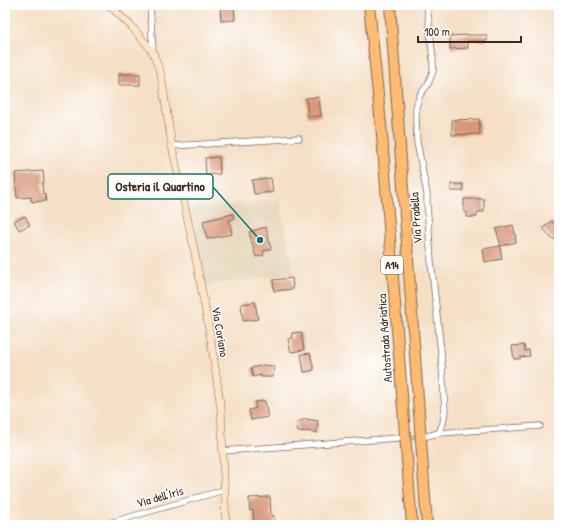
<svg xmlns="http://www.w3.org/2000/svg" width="564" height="530" font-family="'Patrick Hand',sans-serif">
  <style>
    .built { fill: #e4d1b4 }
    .building { fill: #d89879 }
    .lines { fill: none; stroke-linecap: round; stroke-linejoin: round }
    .minor-tunnel { stroke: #d0bba4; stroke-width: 5.5; stroke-dasharray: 5.5 3; stroke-linecap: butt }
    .minor-casing { stroke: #7c6958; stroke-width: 7 }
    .secondary-casing { stroke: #7c6958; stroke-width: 8 }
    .motorway-casing { stroke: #7c6958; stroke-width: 12 }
    .minor { stroke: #fff; stroke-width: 5.5 }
    .secondary { stroke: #ffe4c6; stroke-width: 7 }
    .motorway { stroke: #febb71; stroke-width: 10 }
    .labels { text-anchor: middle; stroke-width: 3; stroke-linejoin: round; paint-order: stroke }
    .shield { fill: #fff; stroke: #766a62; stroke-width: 1 }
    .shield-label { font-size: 11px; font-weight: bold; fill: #3b2a1e }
    .street-label { font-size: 12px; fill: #3b2a1e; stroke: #fff }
    .leader { fill: none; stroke: #0f766e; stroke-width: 1.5 }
    .callout-dot { fill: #0f766e; stroke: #fff; stroke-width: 1.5 }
    .callout { fill: #fff; stroke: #0f766e; stroke-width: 1.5 }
    .callout-label { font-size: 13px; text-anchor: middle; font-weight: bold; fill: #3b2a1e }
  </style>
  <rect width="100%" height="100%" fill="#fff"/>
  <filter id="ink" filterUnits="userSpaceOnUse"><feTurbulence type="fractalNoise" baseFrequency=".025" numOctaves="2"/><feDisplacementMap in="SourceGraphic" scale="8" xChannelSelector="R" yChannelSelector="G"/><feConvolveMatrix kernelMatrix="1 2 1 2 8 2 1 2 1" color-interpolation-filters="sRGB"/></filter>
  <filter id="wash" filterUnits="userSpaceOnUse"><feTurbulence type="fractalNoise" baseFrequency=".012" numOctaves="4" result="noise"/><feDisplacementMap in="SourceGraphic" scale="16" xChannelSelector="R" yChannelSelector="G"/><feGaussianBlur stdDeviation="0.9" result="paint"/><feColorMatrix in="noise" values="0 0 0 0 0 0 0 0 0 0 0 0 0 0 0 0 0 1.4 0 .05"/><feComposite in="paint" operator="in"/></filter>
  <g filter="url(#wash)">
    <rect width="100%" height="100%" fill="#f5dfc5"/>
    <!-- built -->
    <polygon class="built" points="280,200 294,274 206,285 191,208"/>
    <g id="blocks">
      <!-- building -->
      <g class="building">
        <polygon points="220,5 234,5 235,20 221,21"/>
        <polygon points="467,35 487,35 487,41 467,41 468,48 450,49 450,36"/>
        <rect x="119" y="74" width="21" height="11"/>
        <polygon points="319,97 321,116 308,117 306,98"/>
        <polygon points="479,119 480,134 452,135 452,120"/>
        <polygon points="219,157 220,174 206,175 205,158"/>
        <polygon points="43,171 44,183 42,183 43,194 45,194 46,201 32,202 31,197 17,198 15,173"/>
        <polygon points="271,178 273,192 254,194 252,180"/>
        <rect x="451" y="184" width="12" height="7"/>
        <polygon points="464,199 484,199 484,212 477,212 477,217 467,217 467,212 464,212"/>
        <polygon points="233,214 234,219 229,220 232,234 207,239 203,221"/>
        <polygon points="25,216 30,225 19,230 14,221"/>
        <polygon points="552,221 559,230 559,243 555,238 553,240 543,228"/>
        <polygon points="513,225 516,238 515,238 516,242 501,246 496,229"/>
        <polygon points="266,227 271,249 263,251 264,255 256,257 249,232"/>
        <polygon points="500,246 502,259 485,262 483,249"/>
        <polygon points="292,278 293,289 274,291 273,280"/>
        <polygon points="255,302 258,319 243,321 241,304"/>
        <polygon points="301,332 304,350 291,352 288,339 293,338 292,333"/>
        <polygon points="524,345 525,351 529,350 530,356 520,357 520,359 514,359 512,346"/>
        <polygon points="310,353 314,370 304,372 301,354"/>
        <polygon points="264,365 274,366 273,377 261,377 261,375 253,377 251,368"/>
        <polygon points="265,401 268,417 251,420 249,410 256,408 255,402"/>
        <polygon points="306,419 318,421 317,433 307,431 298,432 297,422"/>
        <polygon points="270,497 271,516 274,516 275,525 254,525 253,510 250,511 249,498"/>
      </g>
    </g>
  </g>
  <g filter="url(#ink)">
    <use href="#blocks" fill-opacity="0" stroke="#7c6958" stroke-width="1"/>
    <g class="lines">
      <!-- minor-tunnel -->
      <polyline class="minor-tunnel" points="403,438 422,436"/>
      <!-- minor casing -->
      <g class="minor-casing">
        <g id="minor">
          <polyline points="150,5 153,52"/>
          <polyline points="172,146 299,138"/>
          <polyline points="439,433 540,426"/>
          <polyline points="427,436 439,433 443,423 445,410 441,352 431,261 427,204 427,194 417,142 416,123 416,107 420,95 428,84 433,71 433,60 427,5"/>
          <polyline points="222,451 398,438"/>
          <polyline points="102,525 224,490"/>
        </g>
      </g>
      <!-- secondary casing -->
      <g class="secondary-casing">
        <polyline id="secondary" points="109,5 131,26 153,52 161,75 172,146 194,249 211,340 221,409 226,525"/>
      </g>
      <!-- motorway casing -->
      <g class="motorway-casing">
        <g id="motorway">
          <polyline points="369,5 382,135 412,525"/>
          <polyline points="390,5 427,525"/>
        </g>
      </g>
      <!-- minor -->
      <use href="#minor" class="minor"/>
      <!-- secondary -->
      <use href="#secondary" class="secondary"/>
      <!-- motorway -->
      <use href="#motorway" class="motorway"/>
    </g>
  </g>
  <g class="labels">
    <!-- shield labels -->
    <rect class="shield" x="381" y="256" width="22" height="18" rx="3"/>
    <g class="shield-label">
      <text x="392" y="269">A14</text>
    </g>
    <!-- street labels -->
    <g class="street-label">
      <text transform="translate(416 218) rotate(-94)" y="4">Via Pradella</text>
      <text transform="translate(220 332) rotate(80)" y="4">Via Coriano</text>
      <text transform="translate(385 338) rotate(-94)" y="4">Autostrada Adriatica</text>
      <text transform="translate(160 497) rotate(-16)" y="4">Via dell'Iris</text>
    </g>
  </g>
  <!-- callouts -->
  <path class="leader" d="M260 240L213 187"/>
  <circle class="callout-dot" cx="260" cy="240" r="4"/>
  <rect class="callout" x="108" y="174" width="105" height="25" rx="4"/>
  <g class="callout-label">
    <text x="160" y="191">Osteria il Quartino</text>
  </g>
  <!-- margin -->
  <rect width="564" height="530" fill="none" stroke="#fff" stroke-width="20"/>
  <!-- scale -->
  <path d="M418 36v6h103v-6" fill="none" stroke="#3b2a1e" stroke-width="2"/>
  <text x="424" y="36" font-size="12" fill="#3b2a1e" stroke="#ffffff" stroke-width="3" paint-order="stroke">100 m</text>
</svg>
